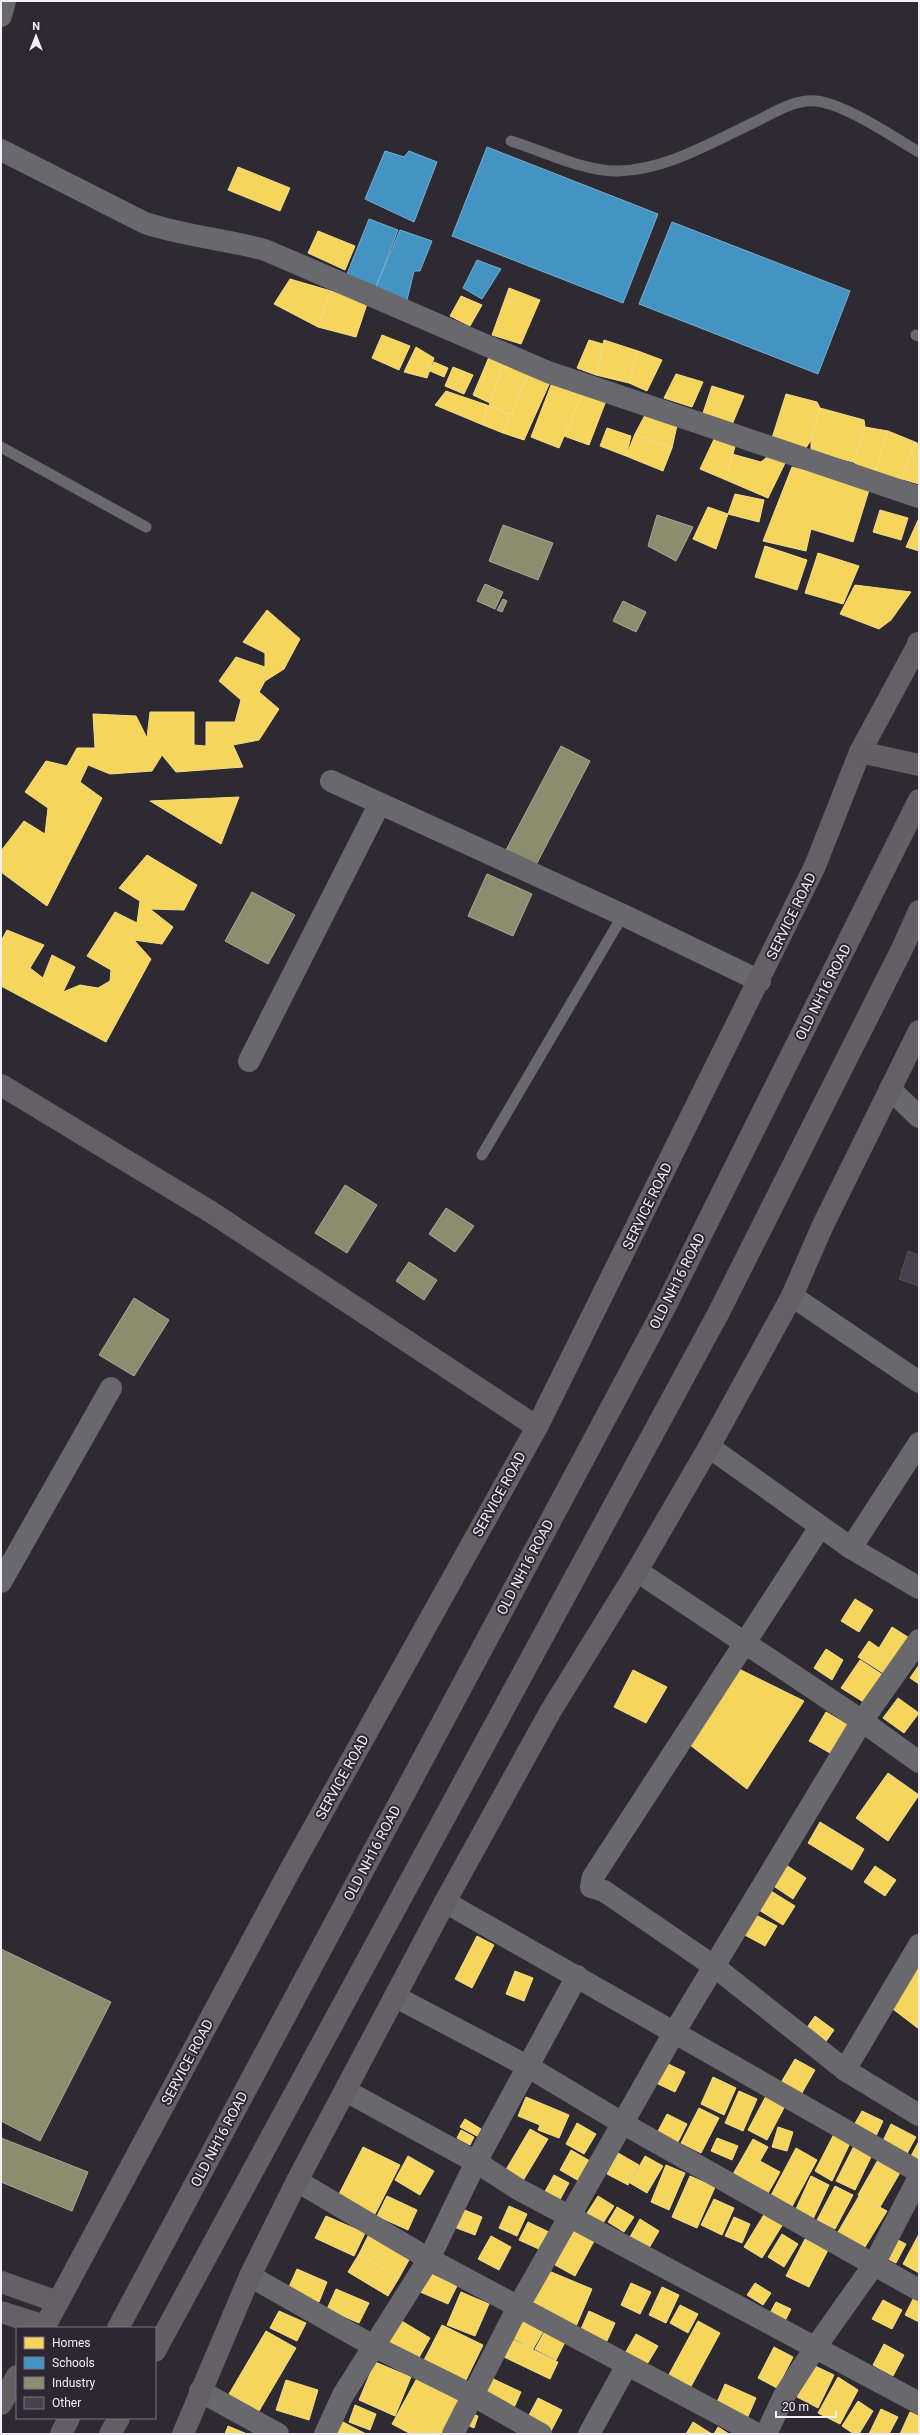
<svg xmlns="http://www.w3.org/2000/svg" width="920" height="2435" font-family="Roboto,sans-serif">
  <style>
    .homes { fill: #f6d55c; stroke: #f5dd8b }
    .schools { fill: #4393c3; stroke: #78afd3 }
    .industry { fill: #8c8c6e; stroke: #abaa97 }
    .building { fill: #47404e; stroke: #524f55 }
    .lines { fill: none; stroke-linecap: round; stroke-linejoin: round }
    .lane { stroke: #69686c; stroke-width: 11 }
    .street { stroke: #69686c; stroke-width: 22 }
    .secondary { stroke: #636165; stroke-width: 22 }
    .primary { stroke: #626064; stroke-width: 22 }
    .labels { text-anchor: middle; stroke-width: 4; stroke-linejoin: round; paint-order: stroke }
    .street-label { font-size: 14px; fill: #f3eff8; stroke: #2d2734 }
  </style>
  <rect width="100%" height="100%" fill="#2d2a31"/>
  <!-- homes -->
  <g class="homes">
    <polygon points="238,167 290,188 280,211 228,190"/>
    <polygon points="318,231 355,246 345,270 308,253"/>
    <polygon points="290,279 331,291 318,327 274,304"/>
    <polygon points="509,288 540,300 521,344 492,335"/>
    <polygon points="331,291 367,304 356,337 318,327"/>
    <polygon points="461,296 482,305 470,326 450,316"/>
    <polygon points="382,335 410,346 399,370 372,358"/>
    <polygon points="589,340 603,344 596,375 577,368"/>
    <polygon points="604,340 638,351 629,383 596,375"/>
    <polygon points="416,347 434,358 427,378 404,372"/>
    <polygon points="638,351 662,360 647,391 629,383"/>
    <polygon points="489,357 505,362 490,403 473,395"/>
    <polygon points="434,362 448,368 444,377 430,371"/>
    <polygon points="505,362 529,372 511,415 489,406"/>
    <polygon points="453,367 473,375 464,394 445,386"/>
    <polygon points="529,372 551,380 524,440 503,433"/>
    <polygon points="676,374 703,382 692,407 664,398"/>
    <polygon points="555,375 586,385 559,448 531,437"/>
    <polygon points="586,385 609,393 589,445 564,436"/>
    <polygon points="712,386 744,396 731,427 702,416"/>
    <polygon points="446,391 487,405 483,425 435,405"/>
    <polygon points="786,394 817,402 820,408 811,440 804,451 772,438"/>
    <polygon points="487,405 511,415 503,433 483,425"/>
    <polygon points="820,408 864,420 865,427 853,462 811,451 811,440"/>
    <polygon points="646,413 678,421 672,448 635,434"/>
    <polygon points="865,427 888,431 874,475 853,462"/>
    <polygon points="607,428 631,436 626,456 600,446"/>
    <polygon points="888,431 915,442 899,486 874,475"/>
    <polygon points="635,434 672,448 663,471 626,456"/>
    <polygon points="716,435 737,439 726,480 700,469"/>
    <polygon points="915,442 919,444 919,484 902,479"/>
    <polygon points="732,454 761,462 771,454 787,459 768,498 726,480"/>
    <polygon points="792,467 870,487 853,542 811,529 806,551 763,541"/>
    <polygon points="735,494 764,500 759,522 728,514"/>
    <polygon points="708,507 728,514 716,549 693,539"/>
    <polygon points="880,510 908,518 901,540 873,532"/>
    <polygon points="919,518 919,551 906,547"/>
    <polygon points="765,546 807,560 797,590 755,577"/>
    <polygon points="818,553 859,566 843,604 805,593"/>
    <polygon points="855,585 911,592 891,620 879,629 840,614"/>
    <polygon points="267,610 300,639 284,669 265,681 259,692 279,709 259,740 233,745 243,767 176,772 162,755 152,771 110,774 88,765 80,782 102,798 47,906 1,872 1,851 24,821 45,834 48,808 25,792 46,761 67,766 77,748 95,748 93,714 136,716 147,738 150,712 194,712 194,745 206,746 206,722 235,722 241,700 219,681 236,657 265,667 265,653 243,642"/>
    <polygon points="239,797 221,844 150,801"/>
    <polygon points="147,855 197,885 184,910 150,909 173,927 162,944 134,940 151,959 106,1042 1,986 1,941 7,930 44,945 30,968 43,978 52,955 75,967 63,992 80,985 98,988 110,981 111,970 87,956 115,912 137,923 140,901 119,888"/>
    <polygon points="855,1599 873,1610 859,1632 841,1621"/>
    <polygon points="892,1627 911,1639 888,1676 858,1657 869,1641 879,1648"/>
    <polygon points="826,1649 843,1660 832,1680 814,1668"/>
    <polygon points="860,1660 883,1675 865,1703 841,1688"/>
    <polygon points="919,1665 919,1684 910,1678"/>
    <polygon points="739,1669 804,1701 747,1789 690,1745"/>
    <polygon points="633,1670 667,1687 646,1723 614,1707"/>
    <polygon points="898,1698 919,1713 904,1733 883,1718"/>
    <polygon points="826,1712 848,1725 830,1753 809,1741"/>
    <polygon points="888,1773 919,1795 888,1841 856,1818"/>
    <polygon points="820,1822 864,1849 852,1870 808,1843"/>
    <polygon points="786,1865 806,1878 793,1899 772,1885"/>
    <polygon points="875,1866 896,1880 885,1896 864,1882"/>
    <polygon points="771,1891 795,1906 783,1925 759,1910"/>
    <polygon points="754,1914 777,1926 765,1946 743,1934"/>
    <polygon points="477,1936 494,1945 472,1988 455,1979"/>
    <polygon points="919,1958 919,2029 885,2003"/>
    <polygon points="515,1971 533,1978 524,2001 506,1994"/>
    <polygon points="815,2016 834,2030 820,2050 801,2036"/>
    <polygon points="795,2059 815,2070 799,2098 779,2086"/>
    <polygon points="666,2063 685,2072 675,2092 656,2083"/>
    <polygon points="713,2077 736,2088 724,2115 701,2104"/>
    <polygon points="739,2091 757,2099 743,2131 725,2123"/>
    <polygon points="767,2094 786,2104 767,2140 748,2130"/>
    <polygon points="526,2097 569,2115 559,2138 538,2130 540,2125 518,2116"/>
    <polygon points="699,2108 719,2118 701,2153 681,2143"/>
    <polygon points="862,2111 883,2121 876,2136 854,2125"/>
    <polygon points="667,2114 687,2124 677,2144 657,2133"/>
    <polygon points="465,2119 481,2129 477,2136 460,2127"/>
    <polygon points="577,2123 596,2134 584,2154 566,2144"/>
    <polygon points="891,2124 916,2137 905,2157 881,2145"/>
    <polygon points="778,2127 793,2132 787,2151 772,2147"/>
    <polygon points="530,2129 548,2139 518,2189 501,2178"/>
    <polygon points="461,2130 474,2137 470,2145 457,2138"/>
    <polygon points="835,2132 851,2141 832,2181 815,2171"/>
    <polygon points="717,2138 738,2146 732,2160 711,2151"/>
    <polygon points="753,2139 768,2147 760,2161 780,2172 767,2195 733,2174"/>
    <polygon points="919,2141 919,2162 910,2158"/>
    <polygon points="854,2146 872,2155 855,2190 836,2181"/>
    <polygon points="363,2147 400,2165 375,2214 338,2196"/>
    <polygon points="796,2148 817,2160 789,2212 768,2201"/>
    <polygon points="571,2150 590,2161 579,2181 560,2170"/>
    <polygon points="618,2153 639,2165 628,2185 607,2174"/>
    <polygon points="408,2156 434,2171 420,2195 395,2180"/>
    <polygon points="645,2156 663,2166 647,2193 630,2183"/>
    <polygon points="879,2158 901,2171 880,2207 858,2195"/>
    <polygon points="666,2165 685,2173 669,2210 651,2202"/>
    <polygon points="554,2175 569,2183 557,2205 542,2197"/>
    <polygon points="690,2176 715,2187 697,2228 672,2217"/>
    <polygon points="811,2176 829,2185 813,2219 795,2211"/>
    <polygon points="835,2186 853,2195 835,2229 817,2220"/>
    <polygon points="387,2196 417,2210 408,2230 377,2216"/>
    <polygon points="598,2196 614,2206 603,2223 587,2213"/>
    <polygon points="859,2196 887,2211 865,2247 838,2232"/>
    <polygon points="714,2199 734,2208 722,2235 701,2225"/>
    <polygon points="509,2206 527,2214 517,2236 499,2228"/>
    <polygon points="617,2207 634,2217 624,2232 608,2222"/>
    <polygon points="462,2209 482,2217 475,2235 454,2227"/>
    <polygon points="765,2213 783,2224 762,2258 744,2247"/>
    <polygon points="326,2216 365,2233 354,2256 315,2238"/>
    <polygon points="734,2217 750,2224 742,2243 725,2236"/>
    <polygon points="640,2219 659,2231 649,2248 630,2237"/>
    <polygon points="528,2222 549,2232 541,2250 519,2240"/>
    <polygon points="578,2223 598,2234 575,2276 555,2265"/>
    <polygon points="782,2234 798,2244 784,2267 768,2257"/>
    <polygon points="919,2234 919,2273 903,2264"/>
    <polygon points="368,2236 410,2258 399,2278 359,2254"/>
    <polygon points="491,2236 511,2247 499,2270 478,2259"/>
    <polygon points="892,2237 906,2244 896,2263 882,2256"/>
    <polygon points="805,2239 828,2250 809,2287 786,2276"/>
    <polygon points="359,2254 399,2278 388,2296 348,2272"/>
    <polygon points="297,2269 327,2282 319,2302 288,2289"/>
    <polygon points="544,2269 592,2289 574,2331 526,2311"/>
    <polygon points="427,2272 457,2286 448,2304 418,2291"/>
    <polygon points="631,2283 651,2292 640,2314 621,2305"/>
    <polygon points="755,2283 771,2293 763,2305 747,2295"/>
    <polygon points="662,2287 679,2295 666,2323 649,2315"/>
    <polygon points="336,2289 369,2303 359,2323 327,2309"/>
    <polygon points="461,2292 489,2304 475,2336 447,2325"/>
    <polygon points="914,2297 919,2299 919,2322 905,2315"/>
    <polygon points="883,2300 902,2310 892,2329 872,2319"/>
    <polygon points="776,2302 791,2309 785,2321 770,2313"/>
    <polygon points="680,2305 698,2314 688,2333 670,2323"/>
    <polygon points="279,2311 306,2323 297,2341 270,2328"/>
    <polygon points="589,2311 615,2323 607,2341 581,2329"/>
    <polygon points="521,2318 544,2330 533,2349 511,2337"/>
    <polygon points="400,2320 430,2338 417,2361 386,2343"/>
    <polygon points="698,2321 720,2333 688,2392 666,2380"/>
    <polygon points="442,2325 483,2345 465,2382 423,2362"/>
    <polygon points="266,2331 296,2348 259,2411 229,2394"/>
    <polygon points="545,2331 565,2342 556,2360 535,2349"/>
    <polygon points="636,2334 658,2346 646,2366 624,2355"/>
    <polygon points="512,2339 558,2362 550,2379 504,2357"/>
    <polygon points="884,2344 904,2355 893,2376 873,2365"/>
    <polygon points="774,2347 793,2357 777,2388 758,2378"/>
    <polygon points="375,2362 411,2377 395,2416 359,2400"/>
    <polygon points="815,2366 834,2375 818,2408 797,2397"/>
    <polygon points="489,2377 521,2392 512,2412 480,2397"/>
    <polygon points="838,2377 858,2390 840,2424 818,2413"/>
    <polygon points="417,2378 460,2401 442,2434 411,2434 392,2424"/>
    <polygon points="286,2380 318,2390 309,2420 276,2410"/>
    <polygon points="725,2384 756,2398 745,2423 714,2409"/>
    <polygon points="538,2398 562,2410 551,2431 527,2419"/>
    <polygon points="858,2401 873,2411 859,2434 854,2434 842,2426"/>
    <polygon points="355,2405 376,2414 370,2430 349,2422"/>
    <polygon points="881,2409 898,2417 889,2434 869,2434"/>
    <polygon points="910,2412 919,2416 919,2434 900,2434"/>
    <polygon points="470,2413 478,2416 474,2428 465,2424"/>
    <polygon points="343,2422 366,2434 337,2434"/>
    <polygon points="693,2422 712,2434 686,2434"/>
    <polygon points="228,2426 247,2434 225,2434"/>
    <polygon points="718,2427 729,2434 714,2434"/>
  </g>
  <!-- schools -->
  <g class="schools">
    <polygon points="487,147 658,214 623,303 452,236"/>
    <polygon points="385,151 404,157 409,151 437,162 414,222 365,199"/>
    <polygon points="369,219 398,230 376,287 347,274"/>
    <polygon points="672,222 850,291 818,374 639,304"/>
    <polygon points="400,230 432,241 420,271 414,271 407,300 376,287"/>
    <polygon points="477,260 501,269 482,299 463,288"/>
  </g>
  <!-- industry -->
  <g class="industry">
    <polygon points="657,515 693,527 676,561 648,546"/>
    <polygon points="503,525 553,543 538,580 489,561"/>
    <polygon points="485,584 503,592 495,609 477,601"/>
    <polygon points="503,599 507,601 502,612 497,610"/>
    <polygon points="623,601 646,612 636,632 613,621"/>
    <polygon points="561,746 590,761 536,865 506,850"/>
    <polygon points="487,874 532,894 513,936 468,916"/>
    <polygon points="252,892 295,915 268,964 225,941"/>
    <polygon points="345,1185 377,1205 347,1253 315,1233"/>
    <polygon points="446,1208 474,1226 455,1252 429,1234"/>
    <polygon points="409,1262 437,1280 424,1300 396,1281"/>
    <polygon points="134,1298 169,1320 134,1376 99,1355"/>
    <polygon points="1,1949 111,2002 40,2141 1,2121"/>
    <polygon points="1,2138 88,2172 72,2211 1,2182"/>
  </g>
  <!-- building -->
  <polygon class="building" points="908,1251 919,1255 919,1286 899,1279"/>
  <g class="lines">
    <!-- lane -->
    <g class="lane">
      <path d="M 511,141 C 543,151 585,172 618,171 C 667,170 714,141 757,121 C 775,112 795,99 816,101 C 845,104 893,137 919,152"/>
      <polyline points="916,335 919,336"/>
      <polyline points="1,447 146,527"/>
      <polyline points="482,1155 623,915"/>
    </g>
    <!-- street -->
    <g class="street">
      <polyline points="1,16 5,1"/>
      <path d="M 1,150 L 145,223 C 184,236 225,239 265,250 L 548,372 L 919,497"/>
      <polyline points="331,781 623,915 760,981"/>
      <polyline points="249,1061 379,805"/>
      <polyline points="890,1089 919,1117"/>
      <polyline points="792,1296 919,1382"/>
      <polyline points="709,1447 851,1548 919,1588"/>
      <polyline points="820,1527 593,1877 591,1887 604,1891 715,1967 845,2070 919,2115"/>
      <polyline points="851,1548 919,1443"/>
      <polyline points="637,1571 862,1721 919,1762"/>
      <polyline points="1,1582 111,1388"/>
      <polyline points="445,1902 919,2172"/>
      <polyline points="396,1997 527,2066 622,2123 919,2290"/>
      <polyline points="845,2070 919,1945"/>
      <polyline points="346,2091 476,2162 518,2189 919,2403"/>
      <polyline points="297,2181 429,2259 757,2434"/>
      <polyline points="250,2276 375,2347 472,2395 541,2434"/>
      <polyline points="200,2391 278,2434"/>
      <polyline points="325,2434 343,2395 429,2259 476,2162 577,1976"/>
      <polyline points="453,2434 518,2307 675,2031 862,1721 919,1640"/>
      <polyline points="589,2434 627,2365"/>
      <polyline points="766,2434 784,2396 815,2348 873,2266 919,2177"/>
    </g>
    <!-- secondary -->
    <g class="secondary">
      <polyline points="1,1085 211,1212 537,1427"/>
      <polyline points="1,2282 58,2302"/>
      <polyline points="1,2312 45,2326"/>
      <polyline points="44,2328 289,1872 537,1427 815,866 860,752 919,643"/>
      <polyline points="1,2404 17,2376"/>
      <polyline points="183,2434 250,2276 297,2181 445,1902 550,1712 637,1571 709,1447 792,1296 823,1225 919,1031"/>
    </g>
    <!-- primary -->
    <g class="primary">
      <polyline points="918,643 919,648"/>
      <polyline points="860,752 919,765"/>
      <polyline points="118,2328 665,1307 919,800"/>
      <polyline points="155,2351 718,1314 902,949 919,911"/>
      <polyline points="61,2434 69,2418"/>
      <polyline points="110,2434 119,2418"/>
    </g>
  </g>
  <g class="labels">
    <!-- street labels -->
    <g class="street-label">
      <text transform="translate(791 916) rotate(-64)" y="5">SERVICE ROAD</text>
      <text transform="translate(823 992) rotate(-63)" y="5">OLD NH16 ROAD</text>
      <text transform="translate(647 1206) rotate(-64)" y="5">SERVICE ROAD</text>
      <text transform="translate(677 1281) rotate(-63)" y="5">OLD NH16 ROAD</text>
      <text transform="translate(499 1494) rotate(-61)" y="5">SERVICE ROAD</text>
      <text transform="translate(525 1567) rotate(-62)" y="5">OLD NH16 ROAD</text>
      <text transform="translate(342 1777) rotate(-61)" y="5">SERVICE ROAD</text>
      <text transform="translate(372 1853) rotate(-62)" y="5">OLD NH16 ROAD</text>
      <text transform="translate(187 2062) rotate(-62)" y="5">SERVICE ROAD</text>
      <text transform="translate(219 2139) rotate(-62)" y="5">OLD NH16 ROAD</text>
    </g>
  </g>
  <!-- border -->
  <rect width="920" height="2435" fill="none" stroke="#f3eff8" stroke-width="4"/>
  <!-- legend -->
  <rect x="16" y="2327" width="140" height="92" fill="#2d2734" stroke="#7c7782"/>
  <rect x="24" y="2337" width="20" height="12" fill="#f6d55c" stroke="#7c7782"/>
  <text x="52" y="2347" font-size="12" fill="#f3eff8">Homes</text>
  <rect x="24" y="2357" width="20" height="12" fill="#4393c3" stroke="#7c7782"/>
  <text x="52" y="2367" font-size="12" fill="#f3eff8">Schools</text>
  <rect x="24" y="2377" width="20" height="12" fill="#8c8c6e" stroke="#7c7782"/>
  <text x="52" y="2387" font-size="12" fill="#f3eff8">Industry</text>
  <rect x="24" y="2397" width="20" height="12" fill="#47404e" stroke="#7c7782"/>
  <text x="52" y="2407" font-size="12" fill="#f3eff8">Other</text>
  <!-- north arrow -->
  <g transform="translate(36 36)" stroke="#2d2734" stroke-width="3" paint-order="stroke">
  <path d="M0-3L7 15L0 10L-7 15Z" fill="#f3eff8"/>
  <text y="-6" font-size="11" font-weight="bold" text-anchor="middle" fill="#f3eff8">N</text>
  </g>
  <!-- scale -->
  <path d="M776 2411v6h60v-6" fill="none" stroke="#f3eff8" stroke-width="2"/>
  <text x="782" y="2411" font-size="12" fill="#f3eff8" stroke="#2d2734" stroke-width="3" paint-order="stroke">20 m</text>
</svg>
